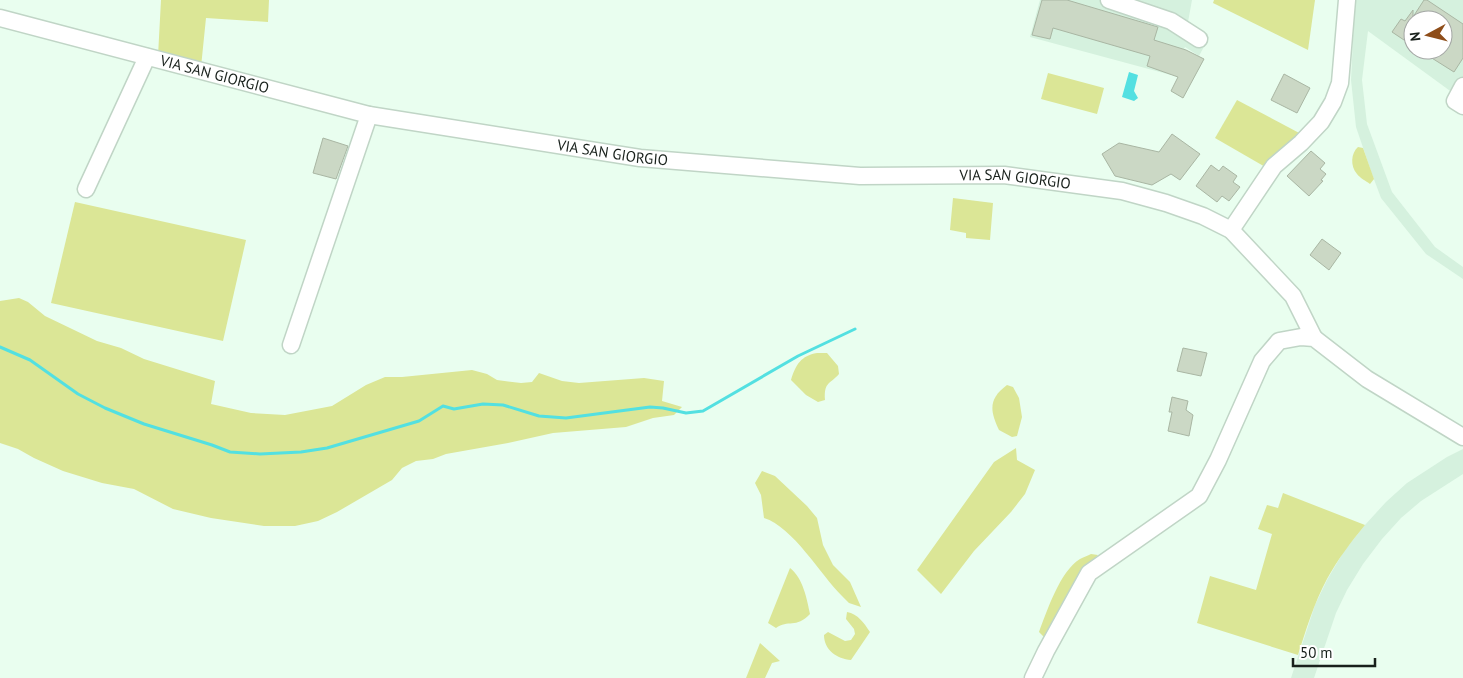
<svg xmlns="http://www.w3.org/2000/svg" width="1463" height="678" font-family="'PT Sans',sans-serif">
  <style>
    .built { fill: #d5f1de; fill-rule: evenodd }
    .green { fill: #dbe696 }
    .water { fill: #53e0e1 }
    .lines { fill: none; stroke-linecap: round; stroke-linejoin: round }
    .stream { stroke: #53e0e1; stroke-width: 3 }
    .building { fill: #cbd8c5; stroke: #a9b6a3 }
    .minor-casing { stroke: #c0d5c6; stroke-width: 19 }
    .minor { stroke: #fff; stroke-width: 16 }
    .labels { text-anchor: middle; stroke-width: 4; stroke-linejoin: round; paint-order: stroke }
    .street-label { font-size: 15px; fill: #18201b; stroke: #fff }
  </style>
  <rect width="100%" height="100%" fill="#e9feef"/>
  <!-- built -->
  <g class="built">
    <polygon points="1040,0 1192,0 1188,22 1209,37 1199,56 1185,47 1171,75 1030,37"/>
    <path d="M 1355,0 L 1463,0 L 1463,115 L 1448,105 L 1453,93 L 1368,31 L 1362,80 L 1367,124 L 1392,192 L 1435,247 L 1463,267 L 1463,279 L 1426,254 L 1381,198 L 1372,174 L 1356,127 L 1351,80 ZM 1413,20 L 1443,20 L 1443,50 L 1413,50 Z"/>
    <polygon points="1463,449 1463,474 1421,501 1401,518 1382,539 1363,564 1347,590 1336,613 1314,678 1291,678 1315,605 1327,580 1344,551 1365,525 1386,502 1407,483 1447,457"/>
  </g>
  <!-- green -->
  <g class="green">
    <polygon points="161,0 269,0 268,22 206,18 201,67 158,56"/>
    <polygon points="1214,0 1315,0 1308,50 1213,3"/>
    <polygon points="1048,73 1104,88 1097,114 1041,99"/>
    <polygon points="1237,100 1303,135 1267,168 1215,138"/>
    <path d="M 1358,147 L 1363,148 L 1374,179 L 1370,184 C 1366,181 1360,178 1357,174 C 1350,166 1351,153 1358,147 Z"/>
    <polygon points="953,198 993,203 990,240 966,238 966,233 950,230"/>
    <polygon points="75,202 246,240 223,341 51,303"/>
    <polygon points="19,298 28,302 45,316 97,341 121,348 144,359 215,381 211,404 251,413 285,415 332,406 366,385 385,377 402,377 472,370 487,374 497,380 521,383 532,382 539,373 562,381 579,383 644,378 664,381 662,401 682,407 674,415 653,418 626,427 553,433 508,443 446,454 433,459 416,461 402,468 392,480 337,512 318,521 295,526 264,526 211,518 173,509 134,489 102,483 63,471 34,458 18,449 0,443 0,301"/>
    <path d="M 817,353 L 827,353 L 838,366 L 839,374 C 829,385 824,382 825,400 L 818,402 L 806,395 L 791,380 C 796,364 801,356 817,353 Z"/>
    <path d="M 1007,385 L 1013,387 L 1019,398 L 1022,417 L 1017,436 L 1012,437 L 999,430 C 990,411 988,399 1007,385 Z"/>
    <polygon points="1016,448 1017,460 1035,470 1025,494 1011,512 974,551 941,594 917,570 994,462"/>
    <path d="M 762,471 L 775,476 L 807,506 L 817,518 L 823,545 L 833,565 L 850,582 L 861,607 L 849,603 L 842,596 C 820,574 793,527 764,518 L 761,495 L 755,483 Z"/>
    <path d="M 1283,493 L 1365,525 C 1351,542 1338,559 1327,579 C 1314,603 1306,630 1298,655 L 1197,623 L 1210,576 L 1256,590 L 1272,534 L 1258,529 L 1267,505 L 1278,508 Z"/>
    <path d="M 1091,554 L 1098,555 L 1087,566 L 1046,639 L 1039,632 C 1047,611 1060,571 1080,559 C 1083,557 1088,556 1091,554 Z"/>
    <path d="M 790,568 C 803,578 807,599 810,614 C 796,629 788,619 776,628 L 768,623 Z"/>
    <path d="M 847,612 C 858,614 864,623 870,632 L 851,660 C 837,659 824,650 824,635 L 828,632 L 845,641 L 851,640 L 855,634 L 854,629 L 846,619 Z"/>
    <polygon points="760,643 780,661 772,663 765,678 746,678"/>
  </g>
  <!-- water -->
  <polygon class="water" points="1129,72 1138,75 1134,91 1138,98 1134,101 1122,97"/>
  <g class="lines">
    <!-- stream -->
    <polyline class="stream" points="0,347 30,360 78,394 105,408 144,424 212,445 230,452 260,454 301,452 327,448 419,421 443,406 454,409 483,404 503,405 539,416 566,418 650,407 663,408 686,413 703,411 798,356 855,329"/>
  </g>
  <!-- building -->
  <g class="building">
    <polygon points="1042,0 1067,0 1158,27 1154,40 1186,50 1204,59 1183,98 1171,91 1178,77 1147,66 1150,56 1053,28 1050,39 1032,35"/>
    <polygon points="1424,0 1427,0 1463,24 1463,58 1454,72 1419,50 1443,50 1443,20 1413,20 1413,46 1392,32 1401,19 1405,21 1413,10 1413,17"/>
    <polygon points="1284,74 1310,88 1297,113 1271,100"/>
    <polygon points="1172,134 1200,154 1180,180 1171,174 1152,185 1115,176 1102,154 1119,143 1159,152"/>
    <polygon points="323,138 348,146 336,179 313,173"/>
    <polygon points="1311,151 1325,163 1320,169 1326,174 1321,180 1323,181 1309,196 1287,176"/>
    <polygon points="1211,165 1219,171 1223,166 1237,176 1233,182 1240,187 1229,201 1222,196 1217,202 1196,186"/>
    <polygon points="1322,239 1341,253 1329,270 1310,255"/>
    <polygon points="1183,348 1207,353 1201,376 1177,371"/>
    <polygon points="1172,397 1188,401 1186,410 1193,415 1189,436 1168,431 1172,412 1169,412"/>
  </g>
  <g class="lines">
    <!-- minor casing -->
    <g class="minor-casing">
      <g id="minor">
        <polyline points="1109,0 1171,21 1199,39"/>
        <path id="s1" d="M 0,18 L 369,115 L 640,158 L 860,176 L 1004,175 L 1122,191 L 1166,203 L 1203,216 L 1231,230 L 1293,296 L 1314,338"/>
        <polyline points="1463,86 1455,101 1463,106"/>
        <polyline points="86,189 147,57"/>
        <polyline points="1231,230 1274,166 1301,143 1321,122 1333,102 1340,83 1347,0"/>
        <polyline points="291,345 369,115"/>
        <polyline points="1033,678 1046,651 1089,573 1199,496 1218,460 1262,361 1279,341 1301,337 1314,338 1367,379 1463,437"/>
      </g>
    </g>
    <!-- minor -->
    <use href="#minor" class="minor"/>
  </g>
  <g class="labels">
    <!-- street labels -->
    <g class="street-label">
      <text dy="5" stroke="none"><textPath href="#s1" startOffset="222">VIA SAN GIORGIO</textPath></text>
      <text dy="5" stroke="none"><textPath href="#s1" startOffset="628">VIA SAN GIORGIO</textPath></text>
      <text dy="5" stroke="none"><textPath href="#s1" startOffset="1032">VIA SAN GIORGIO</textPath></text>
    </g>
  </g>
  <!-- north arrow -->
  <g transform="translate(1428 35) rotate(263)"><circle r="24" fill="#ffffff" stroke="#a3a6a4"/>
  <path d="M0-4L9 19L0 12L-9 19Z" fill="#8e4d19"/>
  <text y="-8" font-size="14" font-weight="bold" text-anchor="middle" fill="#18201b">N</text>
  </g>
  <!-- scale -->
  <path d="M1293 658v8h82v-8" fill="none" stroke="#18201b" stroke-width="2.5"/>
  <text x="1300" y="658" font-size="15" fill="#18201b" stroke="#ffffff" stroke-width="4" paint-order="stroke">50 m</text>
</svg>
